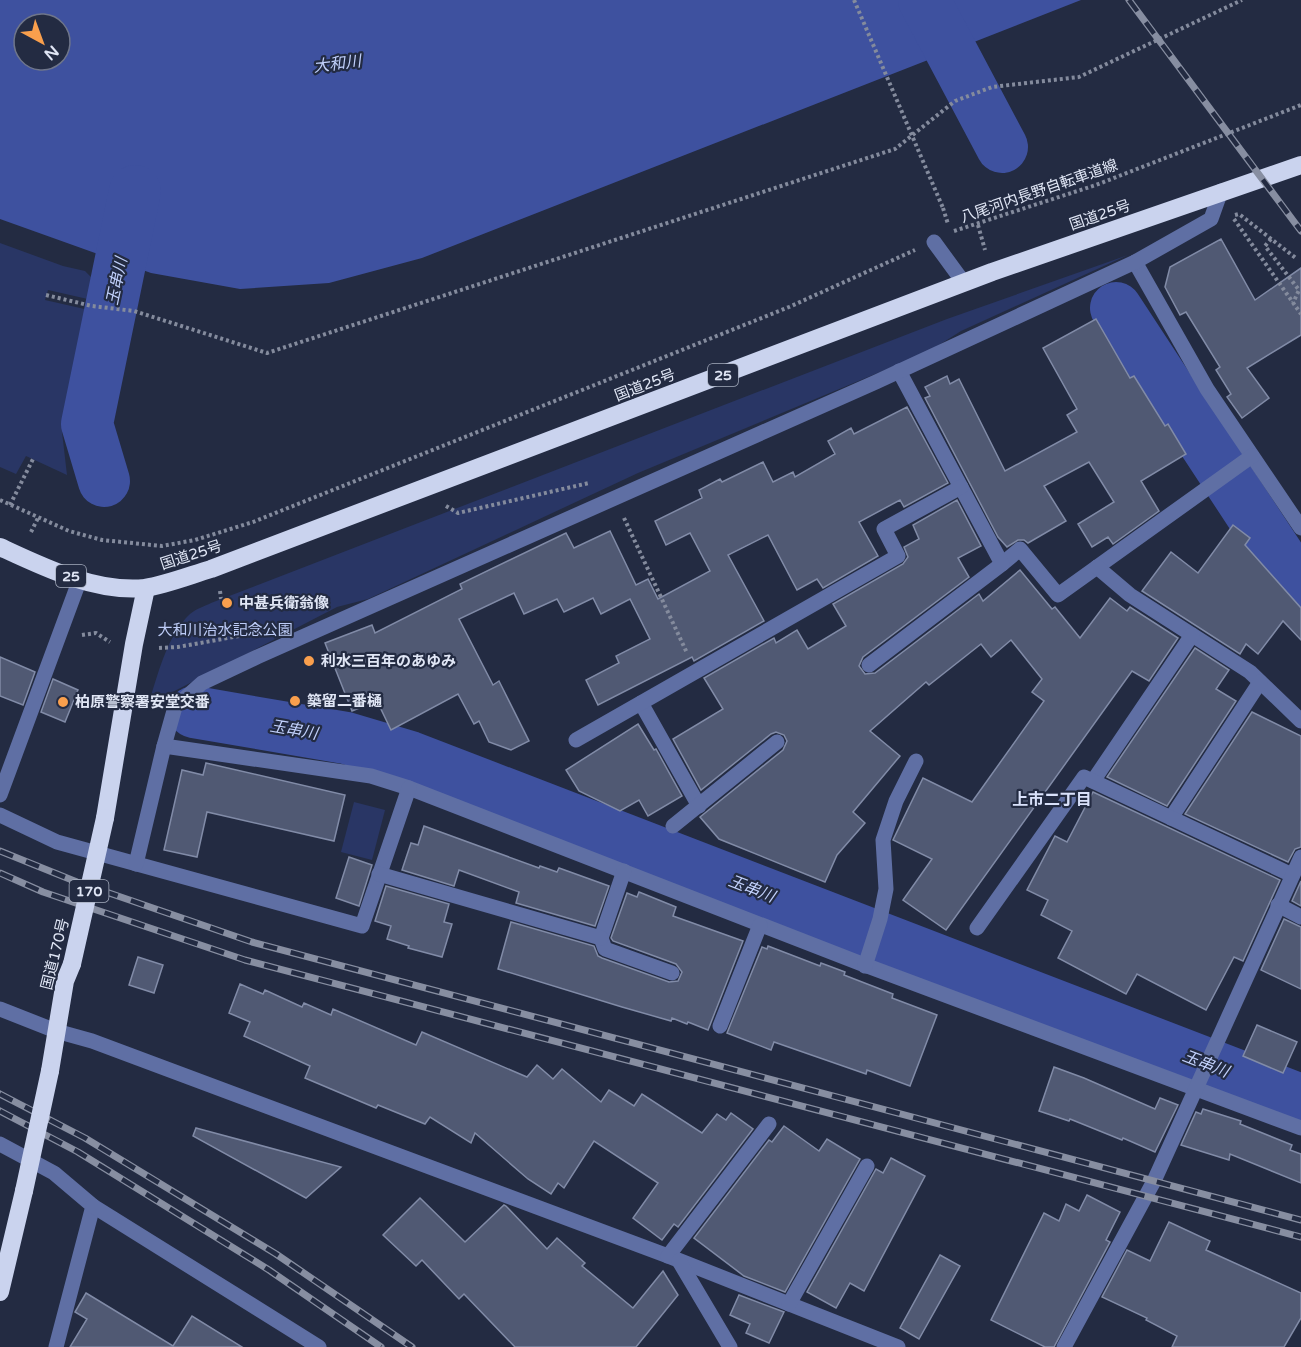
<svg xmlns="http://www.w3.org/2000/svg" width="1301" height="1347" font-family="'Varela Round','Noto Sans JP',sans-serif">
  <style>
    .green { fill: #293665 }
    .water { fill: #3e519f; fill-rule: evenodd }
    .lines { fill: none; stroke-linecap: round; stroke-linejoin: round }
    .river { stroke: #3e519f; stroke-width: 52 }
    .building { fill: #505973; stroke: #818ba7; stroke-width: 1.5 }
    .path { stroke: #848b9d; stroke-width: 4; stroke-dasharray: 3 3; stroke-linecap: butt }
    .minor { stroke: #5f6fa4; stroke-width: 15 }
    .highway { stroke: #cad3ee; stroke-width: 18 }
    .rail-casing { stroke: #878ea1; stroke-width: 7 }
    .rail { stroke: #232b42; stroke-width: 4.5; stroke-dasharray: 14; stroke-linecap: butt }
    .path-bridge { stroke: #848b9d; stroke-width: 4; stroke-dasharray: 3 3; stroke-linecap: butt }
    .highway-bridge { stroke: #cad3ee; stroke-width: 18 }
    .poi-dot { fill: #f99f4d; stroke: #232b42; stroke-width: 2 }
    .labels { text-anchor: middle; stroke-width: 4.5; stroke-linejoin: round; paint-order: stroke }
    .shield { fill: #232b42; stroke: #a7aebf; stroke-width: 1.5 }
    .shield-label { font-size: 14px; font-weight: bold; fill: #e0e6f5 }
    .street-label { font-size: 15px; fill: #e0e6f5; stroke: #232b42 }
    .poi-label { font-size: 15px; font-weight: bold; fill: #e0e6f5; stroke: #232b42; text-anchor: start }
    .park-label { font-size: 15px; fill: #bdccf7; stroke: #232b42 }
    .water-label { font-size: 16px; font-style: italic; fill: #c1d0fb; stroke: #232b42 }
    .neighbourhood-label { font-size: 16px; font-weight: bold; fill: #d9e1fa; stroke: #232b42 }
  </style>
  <rect width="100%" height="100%" fill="#232b42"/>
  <!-- green -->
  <g class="green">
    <polygon points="0,243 63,266 85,271 92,278 92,300 48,290 45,300 89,310 62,432 67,475 26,456 16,474 0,467"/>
    <path d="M 1128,255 L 961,331 L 928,352 L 638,473 L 368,599 L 337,607 L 161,698 L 151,696 C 159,670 169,633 190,614 C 196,609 205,606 211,603 L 947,319 Z"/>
    <polygon points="354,802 385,810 372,860 341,852"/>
  </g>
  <!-- water -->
  <path class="water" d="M 0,0 L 1081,0 L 422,258 L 329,283 L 240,289 L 151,273 L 0,219 ZM 24,24 L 60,24 L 60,60 L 24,60 Z"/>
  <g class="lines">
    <!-- river -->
    <g class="river">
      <polyline points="924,0 1002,147"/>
      <polyline points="1116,308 1301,590"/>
      <polyline points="104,481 87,424 135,191"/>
      <polyline points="194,712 346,738 410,757 1301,1100"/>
    </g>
  </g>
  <!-- building -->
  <g class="building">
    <polygon points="1221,239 1255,300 1301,268 1301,335 1247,368 1269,398 1242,418 1227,397 1231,394 1216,370 1220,367 1186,312 1180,315 1165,287 1170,267"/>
    <polygon points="1096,319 1130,378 1134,376 1165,426 1168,424 1186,454 1141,481 1159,511 1113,544 1108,537 1092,547 1078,524 1114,502 1089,462 1044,486 1066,521 1028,543 1024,540 1018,540 1007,547 998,537 925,398 930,396 925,387 947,376 950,384 959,379 1005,471 1077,432 1067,415 1077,409 1043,348"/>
    <polygon points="907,407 948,483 904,507 900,500 859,522 878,556 823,588 817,579 797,590 768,535 728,555 764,621 694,661 692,657 598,705 586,680 619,663 616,656 650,639 630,599 601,614 593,598 564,612 557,599 524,614 514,593 459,619 493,685 499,681 529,741 511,750 489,742 479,721 474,724 458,694 391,730 377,701 352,711 325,643 372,625 375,633 462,589 460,584 566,533 574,548 610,531 636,585 648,579 658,599 710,571 690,533 666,545 655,521 702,498 699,490 720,479 722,482 763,462 773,482 793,472 795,477 835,454 828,441 851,428 854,434"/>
    <polygon points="957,500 981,546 958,558 969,577 863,657 859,666 865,674 875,673 979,594 983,601 1020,570 1052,609 1055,607 1080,638 1110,598 1127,611 1130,607 1178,638 1149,681 1132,671 946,930 903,900 932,859 893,840 923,778 972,802 1044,701 1032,692 1042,679 1011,640 991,657 981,644 929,685 926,682 870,731 900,756 853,812 865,823 837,855 825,882 719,839 700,817 783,750 787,741 784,735 776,732 771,734 701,790 673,739 723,709 704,678 774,638 776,643 797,630 808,649 846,626 833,604 903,564 908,557 904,547 919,539 913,525"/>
    <polygon points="1233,525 1250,538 1245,545 1301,608 1301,640 1283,621 1258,654 1246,644 1240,654 1142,591 1171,552 1198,573"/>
    <polygon points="1195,648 1229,670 1216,689 1236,701 1167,806 1107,777"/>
    <polygon points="0,657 35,672 23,705 0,696"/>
    <polygon points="53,679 78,690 65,722 41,712"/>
    <polygon points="1252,712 1301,736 1301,847 1295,849 1288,862 1185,814"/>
    <polygon points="638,724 654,750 656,749 682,796 648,816 639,800 620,811 579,791 566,770"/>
    <polygon points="206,763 345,795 334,841 207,812 197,857 164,850 182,770 203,775"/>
    <polygon points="1093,792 1280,880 1243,961 1234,957 1206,1010 1137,974 1126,994 1058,958 1072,931 1041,915 1048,900 1027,890 1055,836 1067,842"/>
    <polygon points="424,826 539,868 540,866 557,872 559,868 609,886 595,926 516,903 519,892 459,870 454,886 402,870 411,843 418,845"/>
    <polygon points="349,857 372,865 359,906 336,898"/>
    <polygon points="1301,881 1301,906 1292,901"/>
    <polygon points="386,886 449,904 444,922 452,924 442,957 408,948 409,946 387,939 391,926 375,921"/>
    <polygon points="639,892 676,907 673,916 743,941 708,1030 688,1022 687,1024 672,1018 671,1021 622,1007 498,969 511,922 594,946 598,956 602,958 669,982 678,981 682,972 676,964 613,941 611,938 627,893 637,897"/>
    <polygon points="1284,919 1301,927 1301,989 1261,970"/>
    <polygon points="768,946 820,966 821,963 845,972 844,975 893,994 892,998 937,1015 910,1086 867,1070 866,1074 774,1042 771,1050 727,1033 762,947 767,949"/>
    <polygon points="138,957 163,965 154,993 129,985"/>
    <polygon points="240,984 263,994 265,990 302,1007 304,1003 331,1015 333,1009 416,1045 422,1032 527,1077 537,1065 553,1079 562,1069 601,1102 609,1090 634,1106 642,1094 702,1133 717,1114 726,1120 731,1113 753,1129 678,1227 674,1224 662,1240 633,1218 658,1183 594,1141 564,1188 558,1183 551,1194 528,1179 475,1133 471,1143 430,1117 425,1124 378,1105 376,1108 305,1078 310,1066 244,1036 250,1022 229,1013"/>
    <polygon points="1257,1025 1297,1042 1283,1073 1243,1056"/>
    <polygon points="1054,1067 1084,1078 1155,1109 1160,1098 1178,1105 1155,1152 1123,1138 1122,1140 1070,1119 1069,1121 1039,1111"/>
    <polygon points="1203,1109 1241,1121 1240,1124 1292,1145 1290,1150 1301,1154 1301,1183 1230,1154 1229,1160 1181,1145 1196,1112 1201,1114"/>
    <polygon points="784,1126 819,1151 827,1139 860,1159 785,1292 744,1276 694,1238 769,1140 772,1142"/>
    <polygon points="196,1128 341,1167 306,1198 193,1136"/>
    <polygon points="891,1158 925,1176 864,1291 850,1283 836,1308 807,1292 876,1169 883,1173"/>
    <polygon points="1087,1195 1120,1212 1106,1240 1110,1242 1054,1347 1045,1347 991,1320 1044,1213 1059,1221 1066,1204 1079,1211"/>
    <polygon points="420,1198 465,1242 504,1205 506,1206 547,1249 557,1238 585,1263 582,1266 633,1308 663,1271 678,1295 636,1347 515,1347 464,1294 459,1299 422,1260 416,1266 383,1235"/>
    <polygon points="1169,1222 1210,1241 1206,1250 1301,1293 1301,1318 1284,1347 1172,1347 1177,1336 1146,1320 1147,1318 1102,1297 1127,1250 1150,1261"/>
    <polygon points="940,1255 960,1266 919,1339 900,1328"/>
    <polygon points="86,1293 173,1346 192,1316 242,1347 70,1347 87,1319 75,1312"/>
    <polygon points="739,1295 784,1312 769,1343 746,1333 750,1324 730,1315"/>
  </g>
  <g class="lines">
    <!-- path -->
    <g class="path">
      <polyline points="943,208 948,224"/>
      <polyline points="1235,215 1239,214 1297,259"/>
      <polyline points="1234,219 1301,314"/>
      <polyline points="978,225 985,250"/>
      <polyline points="954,231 1096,185 1301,105"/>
      <polyline points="1271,239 1265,246 1299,290 1293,303"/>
      <polyline points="46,295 92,306 134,311 267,353 895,149 955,101 992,87 1079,77 1242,0"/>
      <polyline points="0,500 69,531 102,540 162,546 195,540 253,522 789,307 915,250"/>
      <polyline points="10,505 33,459"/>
      <polyline points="446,506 458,513 589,483"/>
      <polyline points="624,518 687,653"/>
      <polyline points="31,532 38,518"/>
      <polyline points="220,591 221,599"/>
      <polyline points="82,635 96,633 110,642"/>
      <polyline points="159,648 178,647 250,634"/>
    </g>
    <!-- minor -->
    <g class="minor">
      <polyline points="934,242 964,283"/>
      <polyline points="1135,262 1207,389 1301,528"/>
      <polyline points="1002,564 1020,549 1058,595 1252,456"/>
      <polyline points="1097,567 1130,595 1250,672 1301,721"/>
      <polyline points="869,665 1002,564 899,371"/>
      <polyline points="641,703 699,806"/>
      <polyline points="576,740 898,556 884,529 961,487"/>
      <polyline points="164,746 371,776 409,788 862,964 1301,1128"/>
      <polyline points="1093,781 1192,635"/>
      <polyline points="0,795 80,579"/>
      <polyline points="0,815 57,842 362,926 409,788"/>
      <polyline points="1171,818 1260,682"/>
      <polyline points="673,826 777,742"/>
      <polyline points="136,864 164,746 175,707 202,683 257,657 876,382 1135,262 1211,219 1221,191"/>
      <polyline points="624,871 601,938 605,949 672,973"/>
      <polyline points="379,874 601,938"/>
      <polyline points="1278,905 1301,917"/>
      <polyline points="977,928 1084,777 1292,875"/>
      <polyline points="865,966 880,919 886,889 883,840 896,801 916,761"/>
      <polyline points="0,1009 56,1031 92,1041 668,1256 898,1347"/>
      <polyline points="720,1026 760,925"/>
      <polyline points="0,1144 54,1173 93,1206 56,1347"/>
      <polyline points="93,1206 319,1347"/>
      <polyline points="668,1256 769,1124"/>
      <polyline points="679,1261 730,1347"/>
      <polyline points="789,1304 867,1166"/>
      <polyline points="1064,1347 1154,1181 1301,857"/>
    </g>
    <!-- highway -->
    <g class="highway">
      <path d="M 0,547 C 43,567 96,593 145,588 C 165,585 191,575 211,569 L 992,272 L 1301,165"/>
      <polyline points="105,818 134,644 146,588"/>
      <polyline points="50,1071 65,981 72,964"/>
      <polyline points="0,1292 24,1191"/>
    </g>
    <!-- rail casing -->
    <g class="rail-casing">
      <g id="rail">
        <polyline points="1129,0 1301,231"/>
        <polyline points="0,851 77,882 252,942 1301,1220"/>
        <polyline points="0,873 43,892 245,960 1301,1237"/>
        <polyline points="0,1094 85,1138 276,1254 412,1347"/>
        <polyline points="0,1111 78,1152 269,1270 381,1347"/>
      </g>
    </g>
    <!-- rail -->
    <use href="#rail" class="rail"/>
    <!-- path-bridge -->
    <polyline class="path-bridge" points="854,0 943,208"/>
    <!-- highway-bridge -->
    <g class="highway-bridge">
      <polyline points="72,964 105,818"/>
      <polyline points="24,1191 50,1071"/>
    </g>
  </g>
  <!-- markers -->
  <g class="poi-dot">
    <circle cx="227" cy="603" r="6"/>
    <circle cx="309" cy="661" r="6"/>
    <circle cx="295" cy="701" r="6"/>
    <circle cx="63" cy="702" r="6"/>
  </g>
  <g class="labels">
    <!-- shield labels -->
    <g class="shield">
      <rect x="708" y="364" width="30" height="22" rx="4.5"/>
      <rect x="56" y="565" width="30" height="22" rx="4.5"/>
      <rect x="69.5" y="880" width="39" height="22" rx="4.5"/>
    </g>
    <g class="shield-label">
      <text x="723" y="380">25</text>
      <text x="71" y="581">25</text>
      <text x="89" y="896">170</text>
    </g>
    <!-- street labels -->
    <g class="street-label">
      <text transform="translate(1039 191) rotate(-19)" y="5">八尾河内長野自転車道線</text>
      <text transform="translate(1100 215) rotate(-19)" y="5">国道25号</text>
      <text transform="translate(645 385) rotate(-21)" y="5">国道25号</text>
      <text transform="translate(191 555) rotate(-18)" y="5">国道25号</text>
      <text transform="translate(55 954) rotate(-76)" y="5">国道170号</text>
    </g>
    <!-- poi labels -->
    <g class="poi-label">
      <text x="239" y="608">中甚兵衛翁像</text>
      <text x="321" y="666">利水三百年のあゆみ</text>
      <text x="307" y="706">築留二番樋</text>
      <text x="75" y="707">柏原警察署安堂交番</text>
    </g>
    <!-- park labels -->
    <g class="park-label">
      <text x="225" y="635">大和川治水記念公園</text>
    </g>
    <!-- water labels -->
    <g class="water-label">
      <text transform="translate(337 63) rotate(-7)" y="6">大和川</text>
      <text transform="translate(116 281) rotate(-78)" y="6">玉串川</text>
      <text transform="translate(294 729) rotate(10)" y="6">玉串川</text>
      <text transform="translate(752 888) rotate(21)" y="6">玉串川</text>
      <text transform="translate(1206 1063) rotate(21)" y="6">玉串川</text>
    </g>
    <!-- neighbourhood labels -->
    <g class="neighbourhood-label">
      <text x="1052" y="805">上市二丁目</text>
    </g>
  </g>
  <!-- north arrow -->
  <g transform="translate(42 42) rotate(139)"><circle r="28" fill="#232b42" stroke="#6f768a" stroke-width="1.5"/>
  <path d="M0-4.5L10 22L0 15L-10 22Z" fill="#f99f4d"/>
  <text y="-9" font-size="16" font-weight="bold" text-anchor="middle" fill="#e0e6f5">N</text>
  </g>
</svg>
